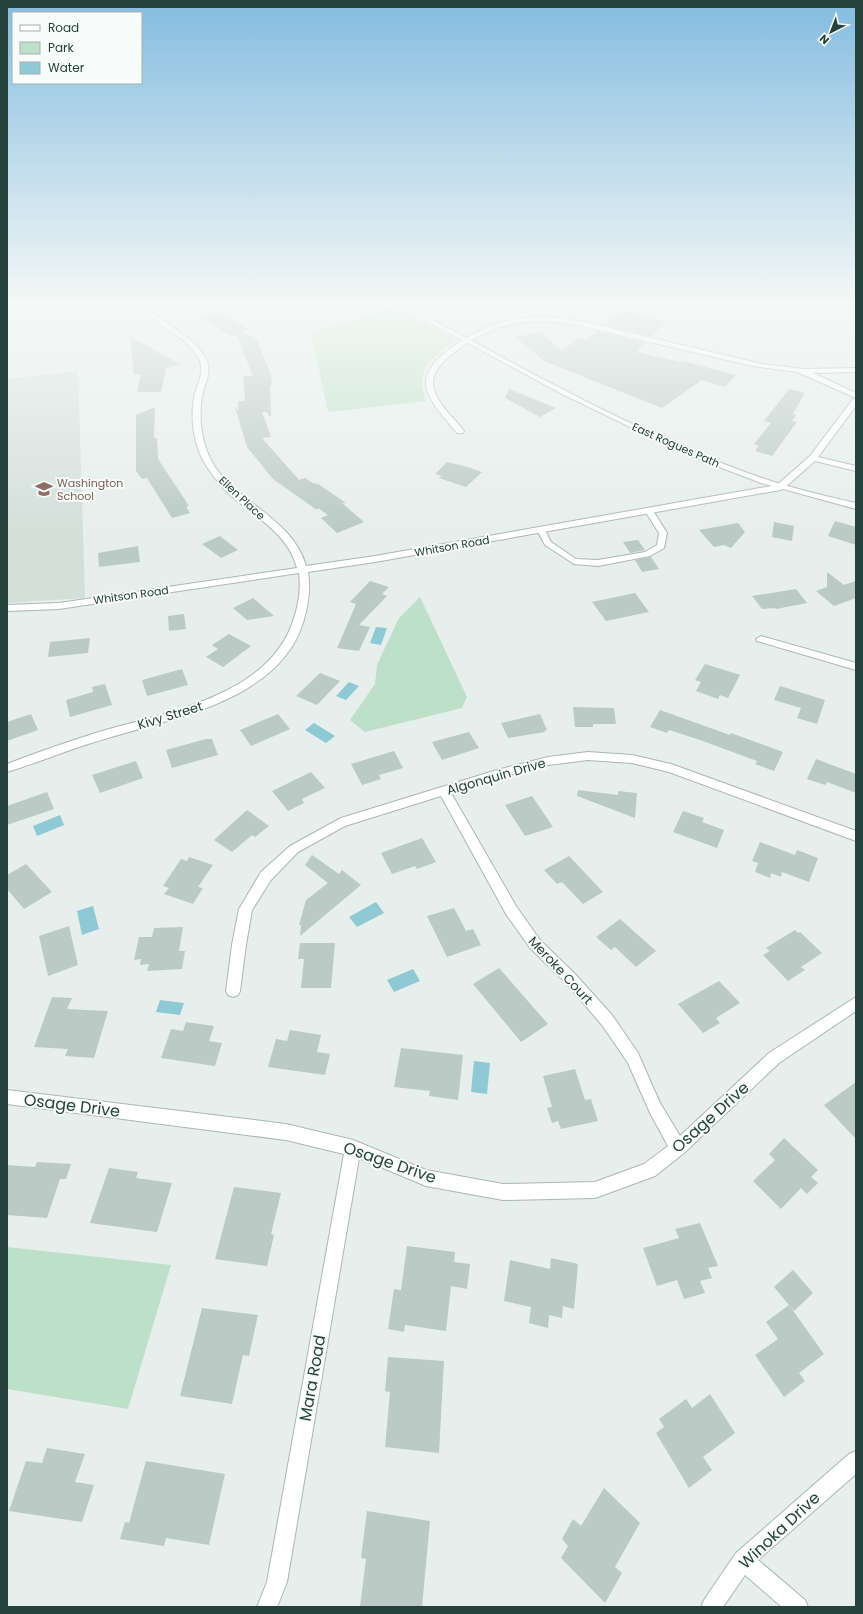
<svg xmlns="http://www.w3.org/2000/svg" width="863" height="1614" font-family="Poppins,sans-serif">
  <style>
    .built { fill: #d4dfda }
    .green { fill: #bfe0c8 }
    .water { fill: #8ec9d4 }
    .building { fill: #bbcac4 }
    .lines { fill: none; stroke-linecap: round; stroke-linejoin: round }
    .service-casing { stroke: #a8b8b2; stroke-width: 2 }
    .minor-casing { stroke: #a8b8b2; stroke-width: 2 }
    .tertiary-casing { stroke: #a8b8b2; stroke-width: 2 }
    .service { fill: #fff; fill-rule: evenodd }
    .minor { fill: #fff; fill-rule: evenodd }
    .tertiary { fill: #fff; fill-rule: evenodd }
    .labels { text-anchor: middle; stroke-width: 4; stroke-linejoin: round; paint-order: stroke }
    .far-street-label { font-size: 11px; fill: #24423a; stroke: #f7fbf9 }
    .far-education-label { font-size: 11px; fill: #785e54; stroke: #f7fbf9; text-anchor: start }
    .street-label { font-size: 13px; fill: #24423a; stroke: #f7fbf9 }
    .near-street-label { font-size: 16px; fill: #24423a; stroke: #f7fbf9 }
  </style>
  <rect width="100%" height="100%" fill="#e6efeb"/>
  <!-- built -->
  <polygon class="built" points="78,371 85,598 7,603 7,379"/>
  <!-- green -->
  <g class="green">
    <path d="M 395,307 L 456,340 C 432,358 414,368 426,401 L 328,412 L 311,332 Z"/>
    <polygon points="420,597 467,697 462,708 365,732 350,720 375,684 377,665 399,618"/>
    <polygon points="7,1247 171,1265 128,1409 7,1389"/>
  </g>
  <!-- water -->
  <g class="water">
    <polygon points="376,627 387,628 381,645 370,643"/>
    <polygon points="349,682 359,686 346,700 336,696"/>
    <polygon points="314,723 335,736 326,743 305,730"/>
    <polygon points="60,815 64,825 37,836 33,826"/>
    <polygon points="376,902 384,913 357,927 349,917"/>
    <polygon points="93,906 99,929 82,935 77,911"/>
    <polygon points="413,969 420,981 394,992 387,980"/>
    <polygon points="160,1000 184,1003 180,1015 156,1012"/>
    <polygon points="474,1061 490,1063 487,1094 471,1092"/>
  </g>
  <!-- building -->
  <g class="building">
    <polygon points="624,310 640,314 639,315 667,321 652,336 605,325"/>
    <polygon points="219,311 249,329 243,332 256,339 271,374 272,385 270,385 271,416 269,416 267,412 262,412 271,437 262,438 299,480 305,478 313,483 318,484 346,503 342,503 364,522 337,533 321,518 328,515 318,508 317,510 273,479 247,447 235,407 238,411 238,401 245,401 243,376 253,376 236,334 230,336 199,318"/>
    <polygon points="597,331 646,343 636,352 681,362 683,361 736,375 725,387 702,380 662,408 544,361 516,337 540,332 562,351 578,337 587,340"/>
    <polygon points="130,336 181,365 166,367 161,392 137,392 141,374 134,375"/>
    <polygon points="509,389 556,408 540,417 505,398"/>
    <polygon points="789,389 805,393 793,414 796,415 792,421 797,422 772,456 755,451 759,446 754,444 771,423 764,421"/>
    <polygon points="155,407 154,438 157,438 158,459 189,506 186,507 190,513 172,518 147,478 142,479 136,471 136,415"/>
    <polygon points="447,462 464,466 482,472 466,487 439,478 442,476 435,474"/>
    <polygon points="835,521 856,527 856,545 828,536"/>
    <polygon points="774,522 794,526 792,541 772,537"/>
    <polygon points="738,523 745,532 731,548 724,545 714,547 699,530"/>
    <polygon points="220,536 238,550 221,558 202,544"/>
    <polygon points="638,540 645,550 630,553 623,542"/>
    <polygon points="138,546 140,562 99,567 98,553"/>
    <polygon points="651,557 659,569 642,572 635,560"/>
    <polygon points="827,572 844,585 856,581 856,598 834,606 816,591 827,587"/>
    <polygon points="370,581 389,587 382,594 387,596 359,625 370,627 359,651 337,648 356,604 350,602"/>
    <polygon points="796,589 807,603 776,609 775,608 762,609 752,596"/>
    <polygon points="635,593 649,612 606,621 592,602"/>
    <polygon points="253,598 274,616 247,620 233,608"/>
    <polygon points="184,614 186,629 169,631 168,616"/>
    <polygon points="229,634 251,646 223,667 206,657 218,649 212,645"/>
    <polygon points="90,638 88,653 48,657 50,642"/>
    <polygon points="705,664 740,675 728,698 720,695 718,699 696,691 701,682 695,680"/>
    <polygon points="182,669 188,685 147,696 142,680"/>
    <polygon points="320,673 340,681 317,705 296,696"/>
    <polygon points="105,684 112,705 70,717 66,700 93,692 92,687"/>
    <polygon points="780,686 825,700 817,724 797,718 801,708 774,700"/>
    <polygon points="573,707 614,708 616,724 593,724 593,727 575,727"/>
    <polygon points="660,710 730,735 731,733 783,752 774,771 755,764 757,761 700,740 669,730 667,733 650,727"/>
    <polygon points="31,714 38,730 7,741 7,722"/>
    <polygon points="278,714 290,729 251,746 240,730"/>
    <polygon points="540,714 547,730 544,731 545,732 508,738 501,723"/>
    <polygon points="469,732 479,748 442,760 432,742"/>
    <polygon points="206,739 212,739 218,755 172,768 166,750"/>
    <polygon points="394,751 403,768 379,775 381,779 362,785 351,764"/>
    <polygon points="816,759 856,774 856,793 827,782 825,785 807,779"/>
    <polygon points="136,761 143,778 100,793 92,775"/>
    <polygon points="311,772 325,788 302,799 304,803 288,811 272,791"/>
    <polygon points="578,790 618,795 618,791 637,793 635,818 577,796"/>
    <polygon points="47,792 54,809 7,825 7,806"/>
    <polygon points="532,796 553,827 525,836 505,805"/>
    <polygon points="247,810 269,826 255,837 252,835 232,852 214,840"/>
    <polygon points="683,811 704,818 702,822 724,830 717,848 673,832"/>
    <polygon points="422,838 436,862 417,869 415,866 392,874 381,853"/>
    <polygon points="760,842 795,855 797,850 818,858 809,882 782,872 781,877 771,873 770,878 755,872 758,863 752,861"/>
    <polygon points="312,855 339,874 342,870 361,885 300,936 301,925 299,925 306,900 328,883 305,865"/>
    <polygon points="569,856 603,892 583,904 562,882 557,884 544,870"/>
    <polygon points="189,857 213,865 198,887 203,888 193,904 164,894 169,888 163,886 181,859 187,861"/>
    <polygon points="26,864 52,892 24,909 7,889 7,875"/>
    <polygon points="454,908 466,931 473,929 481,945 447,957 427,916"/>
    <polygon points="620,919 656,951 636,967 615,947 611,950 596,937"/>
    <polygon points="69,926 78,965 48,976 39,936"/>
    <polygon points="183,927 179,951 185,951 182,969 147,971 149,964 140,965 141,959 134,960 139,937 152,937 154,928"/>
    <polygon points="795,930 798,933 800,932 822,953 801,967 805,970 788,981 763,955 770,951 766,948"/>
    <polygon points="300,943 335,943 331,988 301,988 304,959 298,959"/>
    <polygon points="499,968 548,1024 521,1042 473,984"/>
    <polygon points="719,981 740,1003 716,1018 720,1023 703,1033 678,1004"/>
    <polygon points="52,997 72,998 67,1009 108,1011 94,1058 65,1056 68,1049 34,1047"/>
    <polygon points="186,1022 214,1026 209,1041 222,1043 215,1066 161,1058 171,1029 183,1031"/>
    <polygon points="290,1030 321,1035 317,1052 330,1054 325,1075 268,1067 276,1039 287,1041"/>
    <polygon points="401,1048 463,1055 458,1100 429,1096 430,1091 394,1087"/>
    <polygon points="575,1069 585,1100 591,1099 598,1121 561,1129 558,1121 552,1123 547,1108 552,1107 543,1076"/>
    <polygon points="856,1082 856,1139 824,1105"/>
    <polygon points="784,1138 818,1170 811,1177 818,1183 807,1194 801,1188 781,1209 753,1181 775,1160 769,1154"/>
    <polygon points="37,1162 71,1164 66,1179 60,1179 47,1218 7,1215 7,1165 35,1167"/>
    <polygon points="109,1168 138,1172 136,1178 172,1183 157,1232 90,1223"/>
    <polygon points="234,1187 281,1193 271,1234 274,1235 267,1266 215,1259"/>
    <polygon points="700,1223 718,1266 708,1268 712,1278 700,1281 705,1293 684,1299 677,1280 657,1286 643,1248 679,1238 675,1229"/>
    <polygon points="407,1246 455,1252 454,1262 470,1264 467,1289 451,1286 446,1331 405,1325 404,1332 388,1329 394,1289 401,1290"/>
    <polygon points="551,1258 578,1264 574,1309 563,1306 562,1318 549,1315 548,1328 529,1323 531,1307 504,1301 510,1260 550,1269"/>
    <polygon points="793,1270 813,1293 794,1311 774,1287"/>
    <polygon points="789,1305 824,1354 799,1373 805,1381 784,1397 755,1355 778,1339 766,1322"/>
    <polygon points="202,1308 258,1315 249,1356 243,1355 232,1404 180,1396"/>
    <polygon points="388,1357 444,1361 439,1453 385,1447 390,1392 385,1391"/>
    <polygon points="710,1394 735,1433 703,1457 712,1470 689,1488 656,1433 664,1427 659,1419 686,1399 692,1408"/>
    <polygon points="47,1448 85,1454 75,1482 94,1485 82,1522 9,1511 26,1461 42,1463"/>
    <polygon points="146,1461 225,1474 209,1545 166,1538 164,1546 120,1539 125,1522 129,1523"/>
    <polygon points="604,1488 640,1523 615,1567 622,1573 605,1603 561,1558 568,1546 562,1539 573,1519 581,1526"/>
    <polygon points="367,1511 430,1521 422,1607 360,1607 366,1559 361,1558"/>
  </g>
  <g class="lines">
    <!-- service casing -->
    <g class="service-casing">
      <polygon id="service" points="646,509 652,509 667,533 664,548 650,556 598,566 574,564 545,545 537,530 541,528 544,528 551,542 576,559 598,560 645,552 657,545 659,533 645,511"/>
    </g>
    <!-- minor casing -->
    <g class="minor-casing">
      <g id="minor">
        <polygon points="7,305 103,305 100,307 7,309"/>
        <path d="M 138,305 L 145,305 C 163,325 193,334 206,359 C 213,372 204,384 202,397 C 198,420 202,447 215,467 C 240,503 294,521 306,566 L 375,556 L 777,485 L 810,456 L 853,399 L 856,399 L 856,406 L 818,457 L 856,466 L 856,471 L 815,461 L 783,489 L 780,490 L 375,562 L 308,572 C 311,589 308,606 303,623 C 278,701 173,718 105,739 C 72,748 40,762 7,772 L 7,764 C 38,752 70,741 102,731 C 169,712 271,695 294,618 C 299,603 301,589 299,573 L 59,609 L 7,611 L 7,605 L 59,603 L 297,568 C 288,532 251,515 226,491 C 219,484 213,476 207,467 C 194,447 190,421 194,397 C 197,384 205,372 199,359 C 187,335 154,326 138,305 Z"/>
        <path d="M 535,317 L 560,318 L 585,322 L 762,364 L 803,369 L 856,368 L 856,372 L 813,373 L 856,393 L 856,398 L 797,372 L 753,366 L 572,324 C 525,317 488,324 450,356 C 442,363 433,371 433,383 C 434,402 454,417 464,431 L 463,433 L 457,433 C 447,420 425,399 426,382 C 427,356 477,330 499,323 C 510,319 522,318 535,317 Z"/>
        <polygon points="761,636 856,663 856,670 757,641 756,639"/>
        <polygon points="588,752 632,755 671,764 856,831 856,841 669,772 632,763 588,760 548,765 498,778 451,793 516,906 540,940 576,975 612,1015 638,1053 660,1103 680,1136 769,1053 856,997 856,1011 779,1063 684,1153 655,1176 595,1198 503,1200 426,1186 359,1158 287,1582 277,1607 257,1607 267,1582 344,1154 286,1140 7,1104 7,1090 286,1124 353,1140 426,1170 503,1184 595,1182 644,1164 668,1146 650,1113 628,1063 602,1025 566,983 530,948 506,914 441,796 345,826 298,852 271,880 252,910 246,945 240,991 238,995 233,997 228,995 226,991 232,945 239,909 261,872 290,846 341,818 497,770 548,757"/>
        <polygon points="856,1451 856,1474 758,1560 805,1600 808,1607 782,1607 745,1575 723,1607 701,1607 704,1600 736,1553 849,1454"/>
      </g>
    </g>
    <!-- tertiary casing -->
    <g class="tertiary-casing">
      <path id="tertiary" d="M 397,305 L 405,305 C 514,363 621,425 737,469 C 775,484 816,494 856,503 L 856,509 L 761,483 L 688,455 L 562,394 Z"/>
    </g>
    <!-- service -->
    <use href="#service" class="service"/>
    <!-- minor -->
    <use href="#minor" class="minor"/>
    <!-- tertiary -->
    <use href="#tertiary" class="tertiary"/>
  </g>
  <!-- sky -->
  <linearGradient id="sky" x2="0" y2="1"><stop stop-color="#84bce0"/><stop offset="0.57" stop-color="#f4f8f6"/><stop offset="1" stop-color="#f4f8f6" stop-opacity="0"/></linearGradient>
  <rect width="863" height="531" fill="url(#sky)"/>
  <!-- icons -->
  <defs>
    <g id="school-bare" transform="scale(1.38)"><path d="M0-5L7-2L0 1L-7-2ZM-4 1L0 2.5L4 1V4Q0 6-4 4Z" fill="#8d6e63" stroke="#f7fbf9" stroke-width="2.5" paint-order="stroke"/></g>
  </defs>
  <g fill-rule="evenodd">
    <use href="#school-bare" x="44" y="489"/>
  </g>
  <g class="labels">
    <!-- far-street labels -->
    <g class="far-street-label">
      <text transform="translate(676 445) rotate(24)" y="4">East Rogues Path</text>
      <text transform="translate(242 498) rotate(43)" y="4">Ellen Place</text>
      <text transform="translate(452 546) rotate(-10)" y="4">Whitson Road</text>
      <text transform="translate(131 595) rotate(-8)" y="4">Whitson Road</text>
    </g>
    <!-- far-education labels -->
    <g class="far-education-label">
      <text x="57" y="487">Washington<tspan x="57" dy="13">School</tspan></text>
    </g>
    <!-- street labels -->
    <g class="street-label">
      <text transform="translate(170 715) rotate(-17)" y="5">Kivy Street</text>
      <text transform="translate(496 776) rotate(-16)" y="5">Algonquin Drive</text>
      <text transform="translate(561 970) rotate(47)" y="5">Meroke Court</text>
    </g>
    <!-- near-street labels -->
    <g class="near-street-label">
      <text transform="translate(72 1105) rotate(7)" y="6">Osage Drive</text>
      <text transform="translate(710 1117) rotate(-42)" y="6">Osage Drive</text>
      <text transform="translate(390 1162) rotate(19)" y="6">Osage Drive</text>
      <text transform="translate(312 1378) rotate(-80)" y="6">Mara Road</text>
      <text transform="translate(779 1530) rotate(-43)" y="6">Winoka Drive</text>
    </g>
  </g>
  <!-- border -->
  <rect width="863" height="1614" fill="none" stroke="#24423a" stroke-width="16"/>
  <!-- legend -->
  <rect x="12" y="12" width="130" height="72" fill="#f7fbf9" stroke="#a3b1ad"/>
  <rect x="20" y="25" width="20" height="6" fill="#ffffff" stroke="#a3b1ad"/>
  <text x="48" y="32" font-size="12" fill="#24423a">Road</text>
  <rect x="20" y="42" width="20" height="12" fill="#bfe0c8" stroke="#a3b1ad"/>
  <text x="48" y="52" font-size="12" fill="#24423a">Park</text>
  <rect x="20" y="62" width="20" height="12" fill="#8ec9d4" stroke="#a3b1ad"/>
  <text x="48" y="72" font-size="12" fill="#24423a">Water</text>
  <!-- north arrow -->
  <g transform="translate(831 32) rotate(222)" stroke="#f7fbf9" stroke-width="3" paint-order="stroke">
  <path d="M0-3L7 15L0 10L-7 15Z" fill="#24423a"/>
  <text y="-6" font-size="11" font-weight="bold" text-anchor="middle" fill="#24423a">N</text>
  </g>
</svg>
